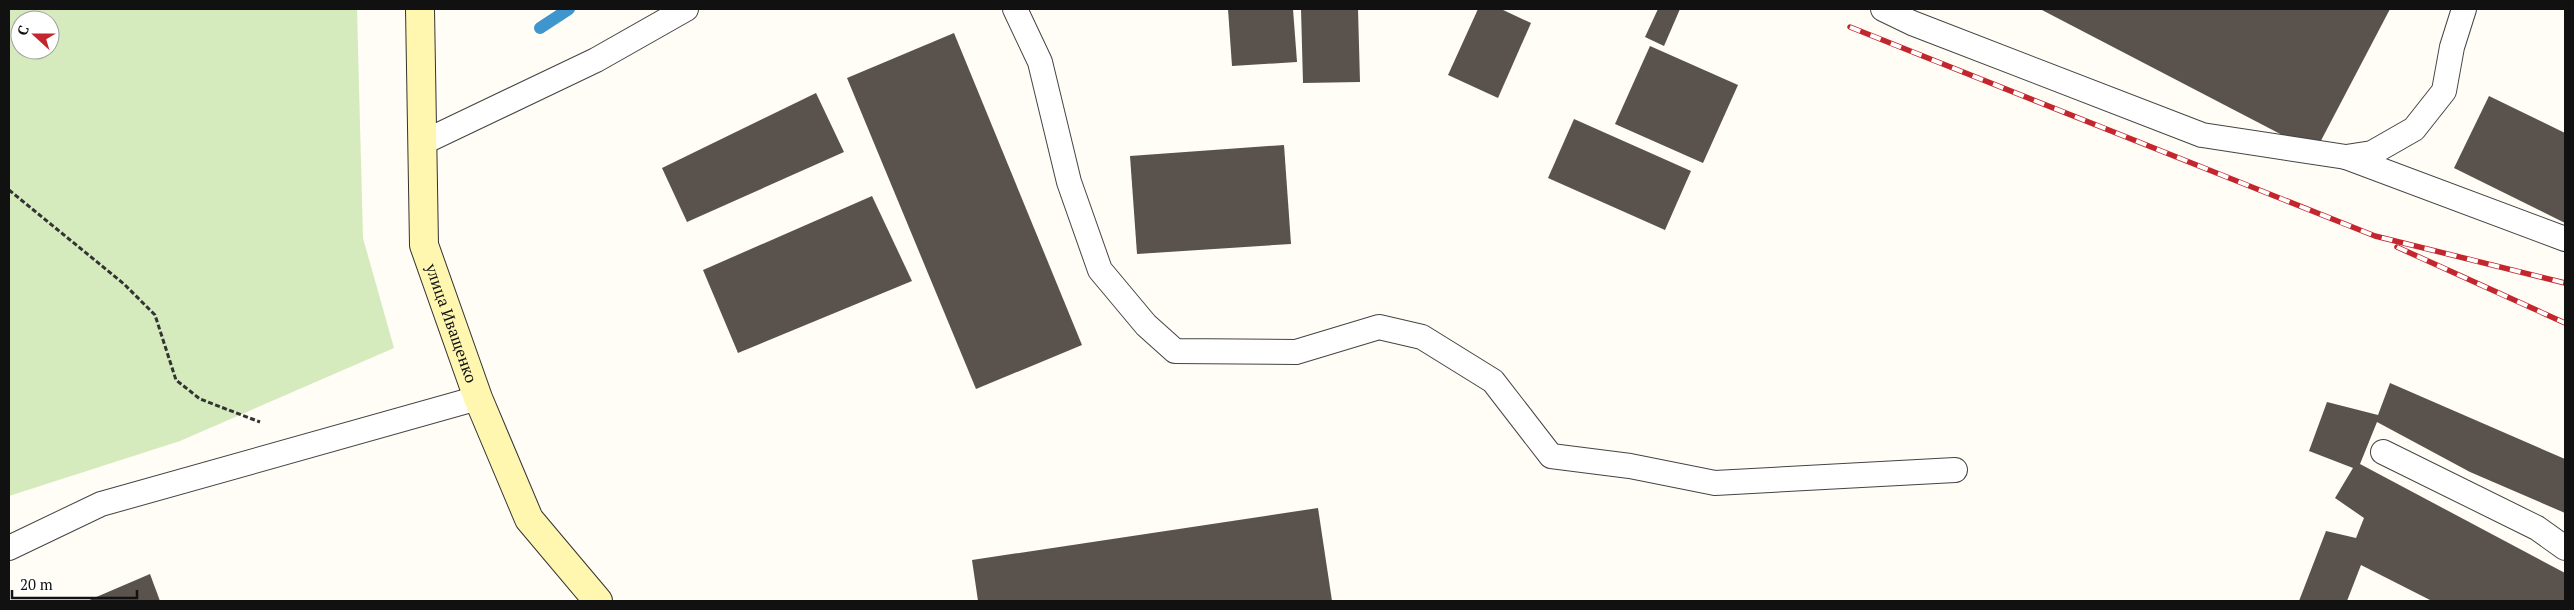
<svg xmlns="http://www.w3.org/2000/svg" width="2574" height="610" font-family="'PT Serif',serif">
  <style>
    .green { fill: #d5ebbd; fill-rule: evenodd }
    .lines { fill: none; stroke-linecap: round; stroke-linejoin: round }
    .stream { stroke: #3f96cf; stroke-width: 12 }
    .building { fill: #5a524d }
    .service-casing { stroke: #444; stroke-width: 26 }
    .secondary-casing { stroke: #333; stroke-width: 30 }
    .path { stroke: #333; stroke-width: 3; stroke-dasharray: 5 2.5; stroke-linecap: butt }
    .service { stroke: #fff; stroke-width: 24 }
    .secondary { stroke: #fff6b0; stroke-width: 28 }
    .rail-casing { stroke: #c4262e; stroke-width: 5.5 }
    .rail { stroke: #fff; stroke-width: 4; stroke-dasharray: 11; stroke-linecap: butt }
    .labels { text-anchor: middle; stroke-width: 5; stroke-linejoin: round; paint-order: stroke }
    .street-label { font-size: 16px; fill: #111; stroke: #fff }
  </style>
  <rect width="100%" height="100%" fill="#fffdf5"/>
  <!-- green -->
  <path class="green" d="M 9,9 L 357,9 L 363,238 L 394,348 L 180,441 L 9,496 ZM 20,20 L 50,20 L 50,50 L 20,50 Z"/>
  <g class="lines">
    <!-- stream -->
    <polyline class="stream" points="540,28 569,9"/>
  </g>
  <!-- building -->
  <g class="building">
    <polygon points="1228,9 1293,9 1297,62 1232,66"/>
    <polygon points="1301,9 1358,9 1360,82 1303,83"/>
    <polygon points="1478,9 1501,9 1531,23 1498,98 1448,75"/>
    <polygon points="1658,9 1680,9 1664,46 1645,37"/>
    <polygon points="2040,9 2390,9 2315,152"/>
    <polygon points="954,33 1082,345 976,389 847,78"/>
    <polygon points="1650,46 1738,85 1703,163 1615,124"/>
    <polygon points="816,93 844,152 687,222 662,168"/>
    <polygon points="2489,96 2565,133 2565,223 2454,168"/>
    <polygon points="1574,119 1691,171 1665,230 1548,178"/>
    <polygon points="1284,145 1291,244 1137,254 1130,156"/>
    <polygon points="872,196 912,281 738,353 703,270"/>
    <polygon points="2390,383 2565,459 2565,513 2470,472 2377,422 2360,464 2565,573 2565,601 2432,601 2361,565 2347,601 2299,601 2326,531 2356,538 2364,518 2335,498 2353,468 2309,451 2327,402 2378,415"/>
    <polygon points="1318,508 1332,601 978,601 972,560"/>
    <polygon points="150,574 160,601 87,601"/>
  </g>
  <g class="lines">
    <!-- service casing -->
    <g class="service-casing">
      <g id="service">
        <polyline points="1015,9 1040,62 1069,182 1100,270 1146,325 1175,351 1296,352 1379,327 1422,337 1493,381 1551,456 1630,466 1715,483 1955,470"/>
        <polyline points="1883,9 1912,23 2202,135 2346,157 2565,239"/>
        <polyline points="422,143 596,60 686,9"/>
        <polyline points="2346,157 2372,153 2414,129 2444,91 2452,47 2464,9"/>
        <polyline points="2383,452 2537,528 2565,548"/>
        <polyline points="9,548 101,504 478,398"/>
      </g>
    </g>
    <!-- secondary casing -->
    <g class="secondary-casing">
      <g id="secondary">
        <path id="s1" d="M 420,9 L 424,245 L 478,398 L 529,519 L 598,601"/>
      </g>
    </g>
    <!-- path -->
    <polyline class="path" points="9,190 124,284 155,315 176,380 200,399 260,422"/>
    <!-- service -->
    <use href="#service" class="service"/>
    <!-- secondary -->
    <use href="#secondary" class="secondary"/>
    <!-- rail casing -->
    <g class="rail-casing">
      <g id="rail">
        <polyline points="1850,27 2375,236 2565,283"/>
        <polyline points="2397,247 2565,323"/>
      </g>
    </g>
    <!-- rail -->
    <use href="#rail" class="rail"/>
  </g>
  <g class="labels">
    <!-- street labels -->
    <g class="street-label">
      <text dy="6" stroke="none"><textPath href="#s1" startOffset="319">улица Иващенко</textPath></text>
    </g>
  </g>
  <!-- border -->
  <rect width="2574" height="610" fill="none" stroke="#111111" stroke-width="20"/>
  <!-- north arrow -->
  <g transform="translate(35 35) rotate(291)"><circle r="24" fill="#ffffff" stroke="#a0a0a0"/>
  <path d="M0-4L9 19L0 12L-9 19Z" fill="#c4262e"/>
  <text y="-8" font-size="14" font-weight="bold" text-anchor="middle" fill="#111111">С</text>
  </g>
  <!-- scale -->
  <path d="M12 590v8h125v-8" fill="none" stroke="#111111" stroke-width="2.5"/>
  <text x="20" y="590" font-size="15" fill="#111111" stroke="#ffffff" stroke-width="4" paint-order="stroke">20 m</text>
</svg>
